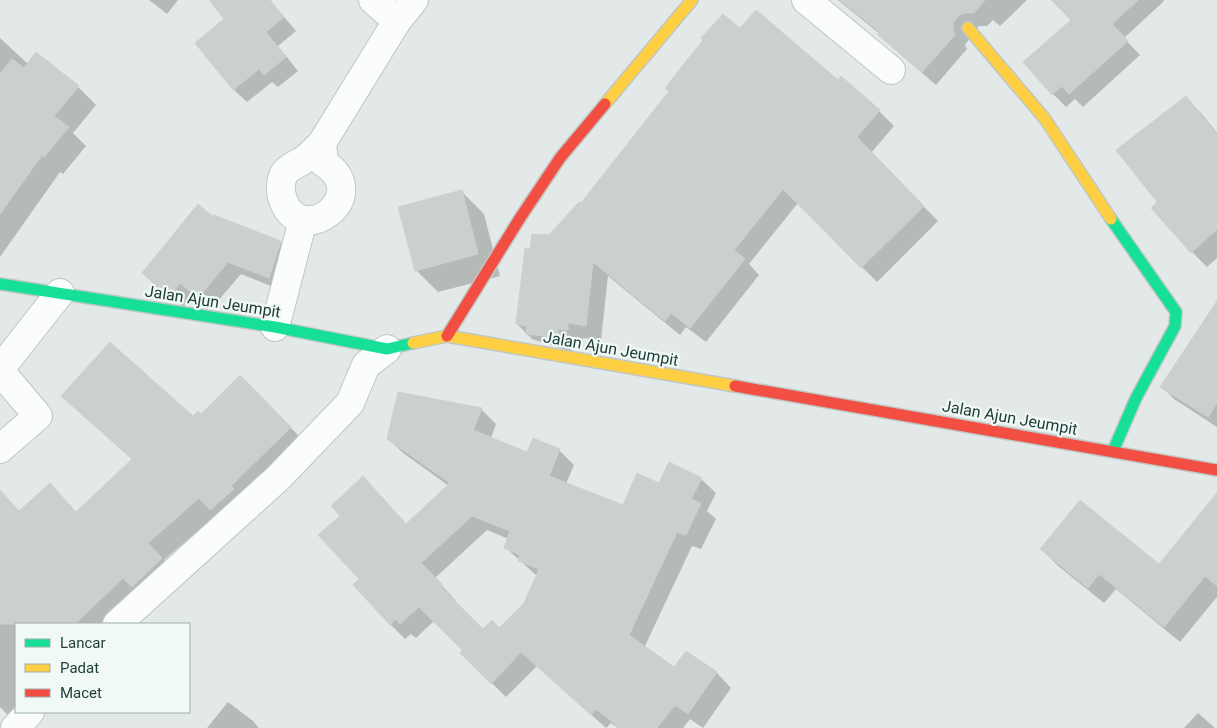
<svg xmlns="http://www.w3.org/2000/svg" width="1217" height="728" font-family="Roboto,sans-serif">
  <style>
    .shadow { fill: #0003; fill-rule: evenodd }
    .building { fill: #cbd0cf; stroke: #cbd2d1; fill-rule: evenodd }
    .lines { fill: none; stroke-linecap: round; stroke-linejoin: round }
    .street-casing { stroke: #c0c6c5; stroke-width: 30 }
    .fast-casing { stroke: #bfc7c5; stroke-width: 14 }
    .slow-casing { stroke: #bfc7c5; stroke-width: 14 }
    .jam-casing { stroke: #bfc7c5; stroke-width: 14 }
    .street { stroke: #fbfcfc; stroke-width: 28 }
    .fast { stroke: #16e098; stroke-width: 11 }
    .slow { stroke: #ffcf43; stroke-width: 11 }
    .jam { stroke: #f24e42; stroke-width: 11 }
    .labels { text-anchor: middle; stroke-width: 4.5; stroke-linejoin: round; paint-order: stroke }
    .street-label { font-size: 16px; fill: #203e3a; stroke: #f1f9f6 }
  </style>
  <rect width="100%" height="100%" fill="#e3e9e8"/>
  <!-- shadow -->
  <g class="shadow">
    <polygon points="149,0 178,0 167,14"/>
    <polygon points="217,0 270,0 296,31 278,46 298,71 278,87 272,82 247,102 234,90 196,43 226,19"/>
    <polygon points="838,0 1027,0 1000,26 993,20 987,26 979,26 965,45 967,49 936,85 893,48 880,34"/>
    <polygon points="1053,0 1163,0 1164,1 1124,38 1140,55 1083,107 1075,99 1066,107 1053,94 1072,20"/>
    <polygon points="740,30 839,82 879,111 894,126 871,153 938,221 877,282 798,203 749,264 759,275 706,342 686,327 680,335 608,276 601,340 583,338 582,344 572,343 572,352 532,339 517,324 531,251 549,237 581,205"/>
    <polygon points="0,38 28,64 37,54 78,87 96,105 73,133 86,146 63,174 60,172 0,257"/>
    <polygon points="1186,98 1201,113 1217,133 1217,258 1207,267 1192,252 1159,202"/>
    <polygon points="462,192 484,214 500,276 438,292 416,270"/>
    <polygon points="214,216 281,242 293,255 281,290 241,274 211,309 193,294 183,307 156,286 143,273"/>
    <polygon points="1217,311 1217,427 1174,399 1162,387"/>
    <polygon points="240,377 307,444 228,526 216,515 164,560 178,576 109,624 16,624 16,723 0,707 0,492 20,512 50,484 77,513 133,460 63,396 193,417 201,416"/>
    <path d="M 481,409 L 496,424 L 491,438 L 528,454 L 559,450 L 574,465 L 566,484 L 623,507 L 659,485 L 701,479 L 716,493 L 707,511 L 716,519 L 701,549 L 692,546 L 644,648 L 674,669 L 686,652 L 717,673 L 731,688 L 703,728 L 690,719 L 683,728 L 618,728 L 611,723 L 606,728 L 537,666 L 506,697 L 461,653 L 464,650 L 434,621 L 416,638 L 411,634 L 405,639 L 390,624 L 361,580 L 342,516 L 378,493 L 407,525 L 449,486 L 403,453 L 388,438 ZM 487,530 L 509,539 L 505,547 L 537,576 L 525,604 L 499,629 L 483,631 L 455,603 L 456,601 L 435,578 Z"/>
    <polygon points="1217,512 1217,597 1180,642 1116,589 1104,603 1057,565 1042,549 1159,565"/>
    <polygon points="228,702 253,721 259,728 207,728"/>
    <polygon points="1198,713 1215,728 1184,728"/>
  </g>
  <!-- building -->
  <g class="building">
    <polygon points="209,0 270,0 284,17 266,32 286,57 264,75 259,69 233,90 195,43 224,19"/>
    <polygon points="840,0 985,0 974,13 965,13 958,16 953,23 953,30 955,35 922,72 878,35 880,32"/>
    <polygon points="1051,0 1138,0 1112,24 1128,41 1069,94 1062,86 1052,95 1023,62 1071,20"/>
    <polygon points="756,10 838,80 841,76 880,110 857,137 924,206 861,268 783,189 734,250 745,259 690,328 671,313 665,321 593,262 586,326 568,323 568,330 558,329 557,337 526,334 527,326 516,324 525,248 530,249 532,234 549,235 579,202 581,203 669,91 665,88 703,40 701,38 723,14 740,28"/>
    <polygon points="36,52 79,86 54,116 69,127 44,157 42,155 0,214 0,74 12,59 24,68"/>
    <polygon points="1186,96 1217,135 1217,229 1191,253 1151,208 1157,202 1116,150"/>
    <polygon points="462,190 478,254 415,271 398,207"/>
    <polygon points="198,204 212,216 214,215 281,241 269,278 228,262 198,298 180,283 170,295 167,294 142,273"/>
    <polygon points="1217,301 1217,403 1208,417 1160,387"/>
    <polygon points="110,342 193,416 198,411 201,414 240,375 291,427 231,486 234,489 210,510 199,498 148,543 162,558 132,587 123,578 75,624 0,624 0,490 19,511 50,483 76,512 132,459 61,396"/>
    <path d="M 398,392 L 482,408 L 473,430 L 527,452 L 533,438 L 560,449 L 549,476 L 623,505 L 637,473 L 659,483 L 669,462 L 702,478 L 691,499 L 701,503 L 686,535 L 677,532 L 629,635 L 674,667 L 686,651 L 717,672 L 688,714 L 675,705 L 657,728 L 620,728 L 596,709 L 591,715 L 521,652 L 491,684 L 460,653 L 462,650 L 419,607 L 400,624 L 396,619 L 390,625 L 353,585 L 359,579 L 318,535 L 340,516 L 331,506 L 363,476 L 406,524 L 450,483 L 387,439 ZM 472,516 L 510,531 L 504,548 L 520,555 L 518,561 L 539,569 L 524,603 L 499,628 L 492,620 L 483,629 L 441,587 L 443,585 L 421,563 Z"/>
    <polygon points="1217,493 1217,586 1205,576 1164,627 1099,574 1088,588 1040,549 1080,500 1159,564"/>
  </g>
  <g class="lines">
    <!-- street casing -->
    <g class="street-casing">
      <g id="street">
        <polyline points="373,0 397,21"/>
        <polyline points="806,0 891,70"/>
        <path d="M 322,143 L 324,163 C 374,196 301,250 283,200 C 280,192 280,182 284,174 C 288,167 296,165 302,161 C 310,156 316,149 322,143 Z"/>
        <polyline points="322,143 397,21 414,0"/>
        <polyline points="275,327 303,220"/>
        <polyline points="0,369 60,293"/>
        <polyline points="0,371 38,416 0,449"/>
        <polyline points="117,624 278,478 350,403 366,365 387,349"/>
        <polyline points="15,728 30,712"/>
      </g>
    </g>
    <!-- fast casing -->
    <g class="fast-casing">
      <g id="fast">
        <polyline points="1111,219 1176,312 1175,326 1136,398 1113,451"/>
        <polyline points="0,284 275,327 387,349 413,343"/>
      </g>
    </g>
    <!-- slow casing -->
    <g class="slow-casing">
      <g id="slow">
        <polyline points="968,28 1045,119 1111,219"/>
        <polyline points="605,104 692,0"/>
        <polyline points="413,343 447,336 735,386"/>
      </g>
    </g>
    <!-- jam casing -->
    <g class="jam-casing">
      <g id="jam">
        <polyline points="447,336 520,218 560,158 605,104"/>
        <polyline points="735,386 1217,470"/>
      </g>
    </g>
    <!-- street -->
    <use href="#street" class="street"/>
    <!-- fast -->
    <use href="#fast" class="fast"/>
    <!-- slow -->
    <use href="#slow" class="slow"/>
    <!-- jam -->
    <use href="#jam" class="jam"/>
  </g>
  <g class="labels">
    <!-- street labels -->
    <g class="street-label">
      <text transform="translate(213 301) rotate(9)" y="6">Jalan Ajun Jeumpit</text>
      <text transform="translate(611 348) rotate(10)" y="6">Jalan Ajun Jeumpit</text>
      <text transform="translate(1010 417) rotate(10)" y="6">Jalan Ajun Jeumpit</text>
    </g>
  </g>
  <!-- legend -->
  <rect x="15" y="623" width="175" height="90" fill="#f1f9f6" stroke="#9daeab"/>
  <rect x="25" y="639" width="25" height="8" fill="#16e098" stroke="#9daeab"/>
  <text x="60" y="648" font-size="15" fill="#203e3a">Lancar</text>
  <rect x="25" y="664" width="25" height="8" fill="#ffcf43" stroke="#9daeab"/>
  <text x="60" y="673" font-size="15" fill="#203e3a">Padat</text>
  <rect x="25" y="689" width="25" height="8" fill="#f24e42" stroke="#9daeab"/>
  <text x="60" y="698" font-size="15" fill="#203e3a">Macet</text>
</svg>
